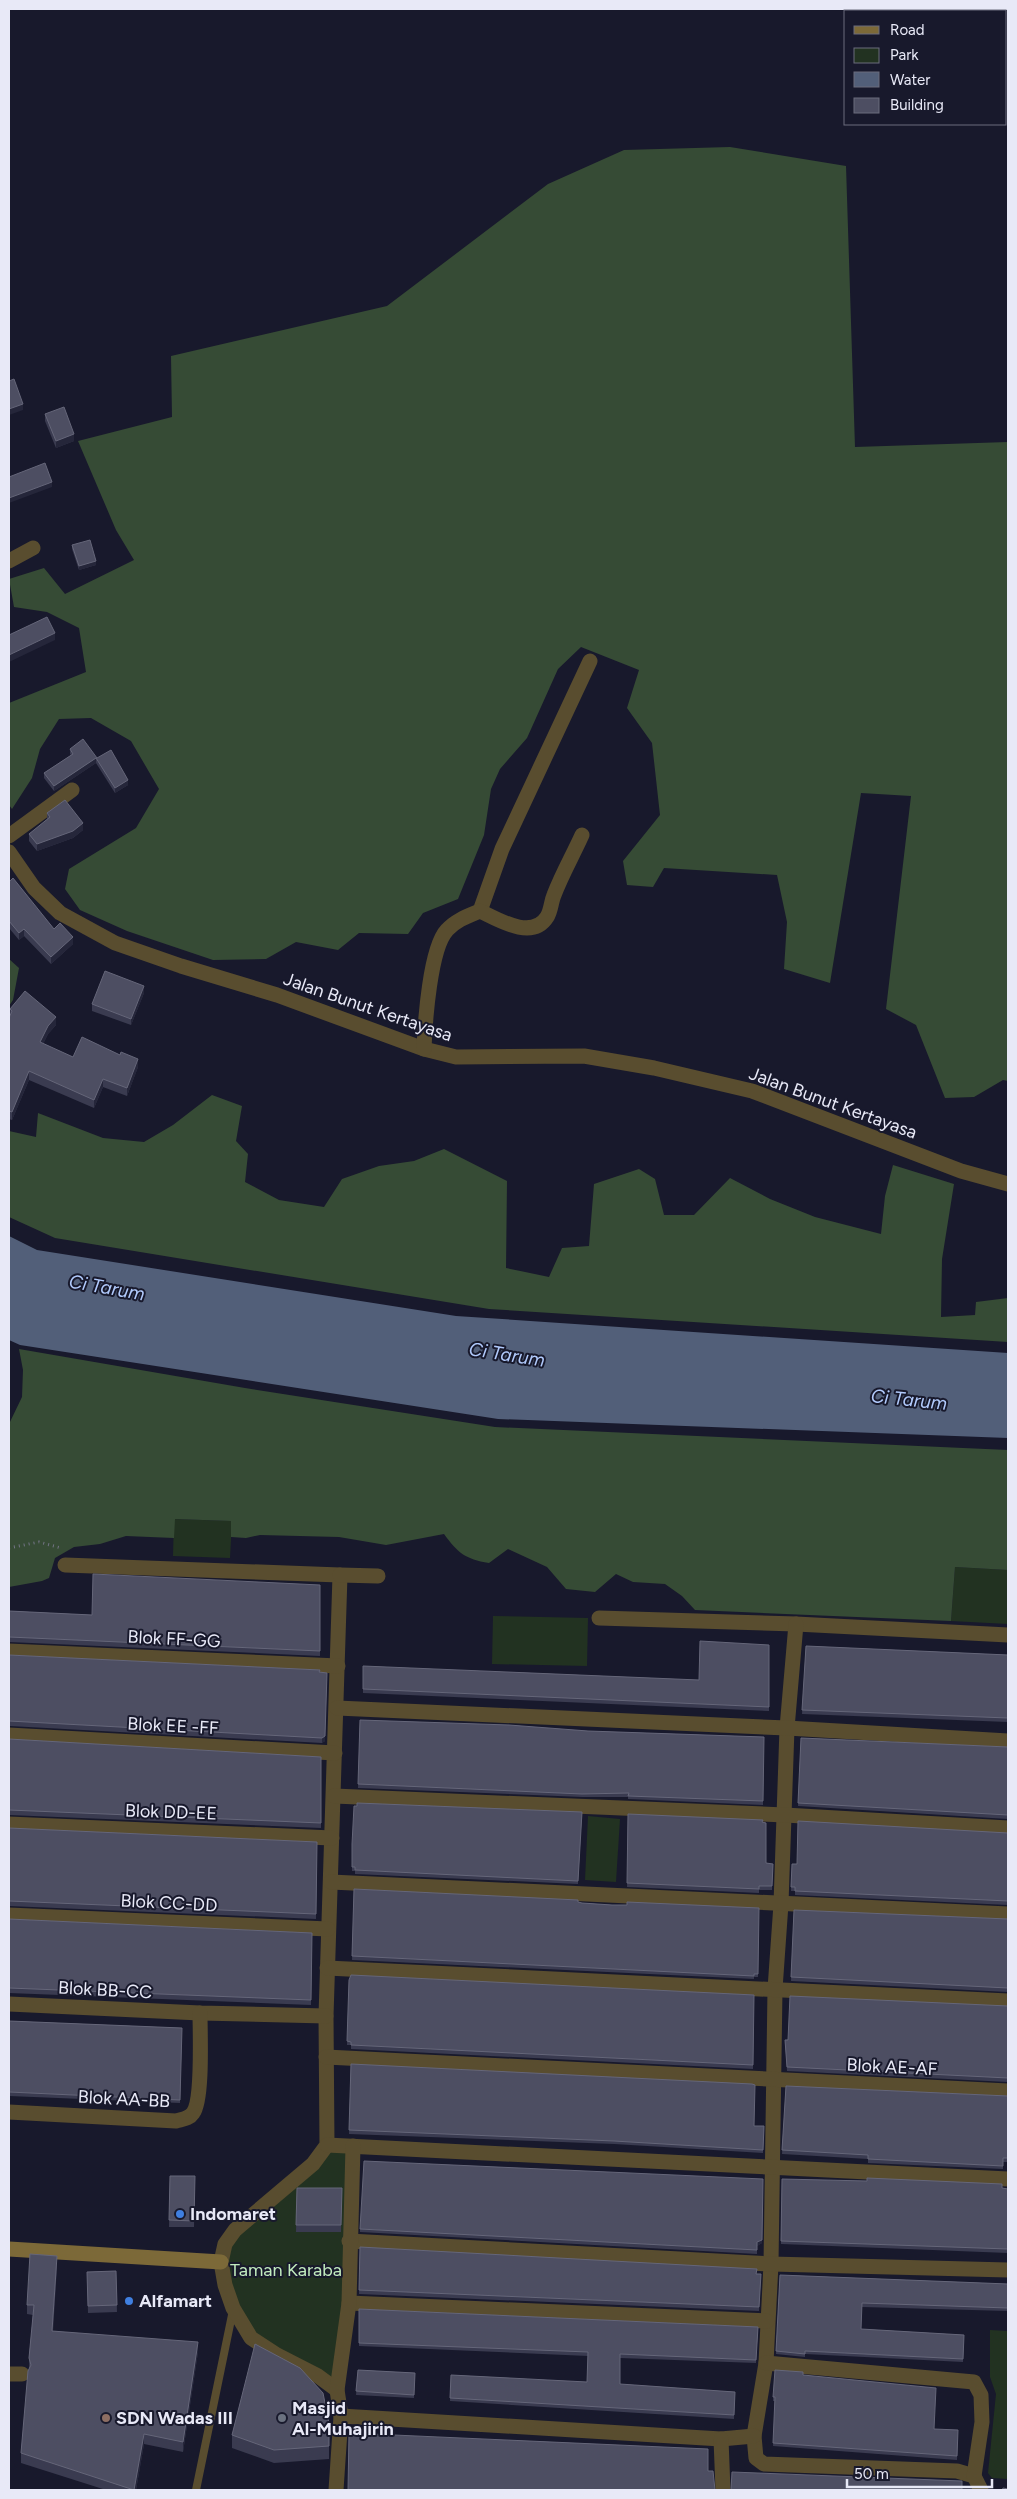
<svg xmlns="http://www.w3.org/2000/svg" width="1017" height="2499" font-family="Figtree,sans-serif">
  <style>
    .green { fill: #223221 }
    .forest { fill: #364b35 }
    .water { fill: #525f79 }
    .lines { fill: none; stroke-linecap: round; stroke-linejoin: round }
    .path { stroke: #737485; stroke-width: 3; stroke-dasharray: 1 4; stroke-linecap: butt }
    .lane { stroke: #594d2f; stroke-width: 8 }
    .street { stroke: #594d2f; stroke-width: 15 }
    .secondary { stroke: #7c6938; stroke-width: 15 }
    .wall { fill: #3a3b50 }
    .shaded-wall { fill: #25263a }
    .building { fill: #4d4e62; stroke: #656679 }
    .shop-dot { fill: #3f7fe0; stroke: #18192c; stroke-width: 2 }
    .education-dot { fill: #8d6e63; stroke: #18192c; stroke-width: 2 }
    .worship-dot { fill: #6b7280; stroke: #18192c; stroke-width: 2 }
    .labels { text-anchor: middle; stroke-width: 4; stroke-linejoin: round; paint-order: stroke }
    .street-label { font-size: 18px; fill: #e8e9f7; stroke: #18192c }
    .poi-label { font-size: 18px; font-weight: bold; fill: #e8e9f7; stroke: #18192c; text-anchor: start }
    .park-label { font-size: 18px; fill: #c2ecbf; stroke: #18192c }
    .water-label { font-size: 19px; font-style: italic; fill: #b1cafc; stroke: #18192c }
  </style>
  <rect width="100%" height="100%" fill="#18192c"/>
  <!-- green -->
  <g class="green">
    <polygon points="174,1519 232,1521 230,1558 173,1556"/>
    <polygon points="955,1567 1008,1570 1008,1624 951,1621"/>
    <polygon points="493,1616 588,1618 587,1666 492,1664"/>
    <polygon points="588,1816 620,1819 616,1882 585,1880"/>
    <polygon points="353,2146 337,2390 277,2355 233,2308 225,2244 321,2155"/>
    <polygon points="990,2330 1008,2331 1008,2479 992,2478 988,2473 996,2394 990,2377"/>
  </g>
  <!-- forest -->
  <g class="forest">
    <polygon points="730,147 846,166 855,447 1008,442 1008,1081 1003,1080 974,1097 945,1098 916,1025 886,1009 911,796 861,793 830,983 784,969 787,922 777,875 664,868 653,887 627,885 623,861 660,815 652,743 627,708 639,670 581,647 558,669 527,738 500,769 491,789 484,835 458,899 423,913 408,934 359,933 338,950 296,942 266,959 213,960 127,931 80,910 65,889 69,869 136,828 159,789 131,741 91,718 59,719 40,749 32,778 12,809 9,805 9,703 86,672 79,628 47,612 14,607 9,579 44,568 65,594 134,560 116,530 78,441 172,417 171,356 387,306 548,184 624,150"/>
    <polygon points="9,959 19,968 13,1000 9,1006"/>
    <polygon points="212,1095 242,1106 236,1141 248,1154 245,1182 279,1200 324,1207 342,1179 379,1166 414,1161 444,1149 507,1181 506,1268 549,1277 562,1248 589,1246 594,1184 639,1169 655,1179 664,1215 694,1215 730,1178 770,1199 815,1217 881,1234 885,1196 893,1165 954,1184 942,1259 941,1317 975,1315 976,1302 1008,1298 1008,1342 489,1309 55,1238 9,1217 9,1131 36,1137 38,1113 103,1138 144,1142 173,1125"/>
    <path d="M 19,1349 L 245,1388 L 495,1427 L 1008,1450 L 1008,1570 L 955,1567 L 951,1621 L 695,1610 L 682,1596 L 665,1584 L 633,1582 L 616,1574 L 595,1592 L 566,1589 L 547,1567 L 508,1549 L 489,1563 C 465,1559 458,1553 444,1534 L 386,1545 L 339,1537 L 260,1535 L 246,1538 L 231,1537 L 231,1521 L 175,1519 L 174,1538 L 126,1536 L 100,1544 L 74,1547 L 55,1558 L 49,1578 L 42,1581 L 9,1587 L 9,1424 L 22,1397 L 23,1370 Z"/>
  </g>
  <!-- water -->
  <polygon class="water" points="9,1236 37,1250 456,1316 1008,1353 1008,1438 498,1419 20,1345 9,1340"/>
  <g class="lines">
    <!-- path -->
    <polyline class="path" points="9,1548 39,1542 61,1548"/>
    <!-- lane -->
    <polyline class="lane" points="196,2490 233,2310"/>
    <!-- street -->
    <g class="street">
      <polyline points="9,561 33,548"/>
      <polyline points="9,836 72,790"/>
      <polyline points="9,852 34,888 60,913 115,943 181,966 277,995 424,1049 456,1057 584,1056 654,1068 752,1091 961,1171 1008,1184"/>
      <polyline points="480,911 502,849 590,661"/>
      <path d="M 424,1049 C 425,1022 430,948 447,930 C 456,920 468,916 480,911 C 497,919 532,941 547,917 C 551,911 551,902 554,895 C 562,874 573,855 582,835"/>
      <polyline points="65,1565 340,1575 326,2016 327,2145 313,2164 235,2230 225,2244 221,2262 225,2285 233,2308 251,2338 277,2355 318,2376 337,2390"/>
      <polyline points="340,1575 378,1576"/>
      <polyline points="599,1618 796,1624 1008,1635"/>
      <polyline points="796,1624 787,1728 781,1904 775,1989 771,2264 766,2363 754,2436 756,2458 764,2464 957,2471 974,2476 981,2490"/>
      <polyline points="9,1651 338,1666"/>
      <polyline points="337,1708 787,1728 1008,1741"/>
      <polyline points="9,1735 335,1753"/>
      <polyline points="334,1796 785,1815 1008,1828"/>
      <polyline points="9,1824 332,1838"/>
      <polyline points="331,1882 1008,1914"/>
      <polyline points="9,1915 328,1929"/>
      <polyline points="327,1968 1008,2001"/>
      <polyline points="9,2004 200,2013 326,2016"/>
      <polyline points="326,2057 1008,2091"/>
      <path d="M 9,2112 L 176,2121 C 183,2119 189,2119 193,2113 C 203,2100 200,2033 200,2013"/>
      <polyline points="327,2145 1008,2179"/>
      <polyline points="349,2241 771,2264 1008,2270"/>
      <polyline points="349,2303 767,2321"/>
      <polyline points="766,2363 974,2382 981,2395 982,2422 974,2476"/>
      <polyline points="9,2374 22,2374"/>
      <polyline points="341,2416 721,2439 754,2436"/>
      <polyline points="721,2439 723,2490"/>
      <polyline points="336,2490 341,2416 337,2390 349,2303 353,2146"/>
    </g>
    <!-- secondary -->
    <polyline class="secondary" points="9,2249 221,2262"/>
  </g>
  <!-- wall -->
  <g class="wall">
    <polygon points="45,414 74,441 56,448 45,421"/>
    <polygon points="72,545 96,565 79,570 72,549"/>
    <polygon points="70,749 97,758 128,785 115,793 96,763 54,791 44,778 44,773 71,755 70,754"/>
    <polygon points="47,813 83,830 73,838 37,851 29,841 29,834 47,820"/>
    <polygon points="9,882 54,929 73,944 51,964 24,936 19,940 9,928"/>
    <polygon points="144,993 131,1025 92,1011 92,1004"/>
    <polygon points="10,1009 56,1025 48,1034 43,1044 73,1057 138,1067 127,1096 103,1087 94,1108 29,1080 12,1120 9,1119 9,1018 10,1016"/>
    <polygon points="320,1585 320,1656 9,1642 9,1611 92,1615"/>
    <polygon points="769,1645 769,1711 363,1693 363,1666 699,1680"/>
    <polygon points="806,1646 1008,1655 1008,1722 802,1714"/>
    <polygon points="9,1655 320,1670 325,1741 322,1743 10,1726"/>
    <polygon points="360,1720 588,1731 764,1737 763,1805 628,1799 628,1797 582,1797 358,1788"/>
    <polygon points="801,1738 1008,1747 1008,1819 798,1806"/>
    <polygon points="9,1739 321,1757 321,1828 9,1815"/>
    <polygon points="582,1812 578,1884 355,1874 355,1871 352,1871 352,1844"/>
    <polygon points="628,1814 766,1863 773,1864 772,1890 759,1890 759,1893 627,1887"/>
    <polygon points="9,1828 317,1842 316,1919 9,1906"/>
    <polygon points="1008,1833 1008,1905 795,1895 795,1891 791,1891 792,1864 797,1864"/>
    <polygon points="354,1889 578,1902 582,1903 612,1905 759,1908 758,1977 754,1977 754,1979 352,1960"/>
    <polygon points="794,1910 1008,1919 1008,1992 791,1981"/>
    <polygon points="9,1919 312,1933 311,2005 9,1993"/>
    <polygon points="349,1980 754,1995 753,2069 351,2049 351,2045 347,2045"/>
    <polygon points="1008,2006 1008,2082 787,2071 785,2040"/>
    <polygon points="9,2021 182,2028 180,2103 9,2096"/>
    <polygon points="351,2064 754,2126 764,2126 763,2153 614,2144 349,2134"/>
    <polygon points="786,2086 1008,2096 1008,2162 1003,2162 1003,2169 868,2163 868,2159 782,2154"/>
    <polygon points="170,2176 195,2176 194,2227 169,2227"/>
    <polygon points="782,2179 1008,2189 1008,2253 781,2244"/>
    <polygon points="297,2188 342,2188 341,2232 296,2232"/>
    <polygon points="360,2229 762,2243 757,2246 757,2254 360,2232"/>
    <polygon points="360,2247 761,2274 759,2311 359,2294"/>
    <polygon points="57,2266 53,2331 198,2352 183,2452 144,2444 136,2490 106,2490 21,2463 21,2453 29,2369 29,2358 33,2315 27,2314 27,2305"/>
    <polygon points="116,2271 117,2312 88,2313 87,2272"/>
    <polygon points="780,2275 1008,2284 1008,2311 862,2307 861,2329 964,2335 963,2362 805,2354 805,2357 776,2354"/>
    <polygon points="359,2309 758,2327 756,2363 620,2358 620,2384 735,2392 734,2419 450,2401 451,2375 587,2382 588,2356 359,2346"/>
    <polygon points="358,2370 415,2373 414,2398 356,2395"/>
    <polygon points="803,2375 934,2429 958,2430 957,2460 773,2446 775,2401 773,2401 773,2397"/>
    <polygon points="329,2423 329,2459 274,2463 232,2448 232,2435"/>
  </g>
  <!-- shaded-wall -->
  <g class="shaded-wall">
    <polygon points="23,404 23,410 9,415 9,409"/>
    <polygon points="74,434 74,441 56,448 56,441"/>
    <polygon points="52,482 52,487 9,503 9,498"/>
    <polygon points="96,561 96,565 79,570 79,566"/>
    <polygon points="55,633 55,640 9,662 9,655"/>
    <polygon points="96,758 96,763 54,791 54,786"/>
    <polygon points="128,780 128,785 115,793 115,788"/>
    <polygon points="83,823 83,830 73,838 37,851 37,844"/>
    <polygon points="24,929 24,936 19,940 19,933"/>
    <polygon points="73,937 73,944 51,964 51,957"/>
    <polygon points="144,986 144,993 131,1025 131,1019"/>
    <polygon points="56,1017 56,1025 48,1034 40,1050 40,1042 48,1026"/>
    <polygon points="138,1059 138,1067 127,1096 127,1088"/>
    <polygon points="29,1071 29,1080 12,1120 12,1112"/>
    <polygon points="103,1079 103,1087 94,1108 94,1100"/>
    <polygon points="327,1678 325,1741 322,1743 322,1738"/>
    <polygon points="763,2179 762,2243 757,2246"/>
    <polygon points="57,2256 57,2266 52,2341 52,2331"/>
    <polygon points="198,2342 198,2352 183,2452 183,2442"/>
    <polygon points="144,2434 144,2444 136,2490 134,2490"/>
  </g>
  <!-- building -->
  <g class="building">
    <polygon points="14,379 23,404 9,409 9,381"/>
    <polygon points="64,407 74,434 56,441 45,414"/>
    <polygon points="45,463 52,482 9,498 9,477"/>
    <polygon points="90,540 96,561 79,566 72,545"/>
    <polygon points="47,617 55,633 9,655 9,635"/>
    <polygon points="83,739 97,758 111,750 128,780 115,788 96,758 54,786 44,773 73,754 70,749"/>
    <polygon points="65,800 83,823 73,831 37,844 29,834 50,817 47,813"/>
    <polygon points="13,878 54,929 60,923 73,937 51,957 24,929 19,933 9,921 9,882"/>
    <polygon points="105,971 144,986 131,1019 92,1004"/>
    <polygon points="25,991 56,1017 48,1026 40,1042 73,1057 82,1037 120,1055 121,1052 138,1059 127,1088 103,1079 94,1100 29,1071 12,1112 9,1111 9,1018 12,1011 10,1009"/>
    <polygon points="93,1574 320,1585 320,1651 9,1637 9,1611 92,1615"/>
    <polygon points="700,1641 769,1645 769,1707 363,1689 363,1666 699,1680"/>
    <polygon points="806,1646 1008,1655 1008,1718 802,1710"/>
    <polygon points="9,1655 320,1670 319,1672 327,1673 325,1736 322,1738 9,1721"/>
    <polygon points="360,1720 509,1725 588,1731 764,1737 763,1801 628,1796 629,1793 582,1794 358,1784"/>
    <polygon points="801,1738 1008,1747 1008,1815 798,1803"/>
    <polygon points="9,1739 321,1757 321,1823 9,1810"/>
    <polygon points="357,1803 582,1812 578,1881 355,1870 355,1867 352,1867 352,1844 354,1806 357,1806"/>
    <polygon points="628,1814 763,1820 762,1822 766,1823 766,1863 773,1864 772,1886 759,1886 759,1889 627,1883"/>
    <polygon points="798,1821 1008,1833 1008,1901 795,1891 795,1887 791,1887 792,1864 797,1864"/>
    <polygon points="9,1828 317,1842 316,1914 9,1901"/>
    <polygon points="354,1889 578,1900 578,1902 582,1903 612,1905 627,1905 627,1902 759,1908 758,1974 754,1974 754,1976 352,1956"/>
    <polygon points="794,1910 1008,1919 1008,1988 791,1977"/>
    <polygon points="9,1919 312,1933 311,2000 9,1988"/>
    <polygon points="351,1975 754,1995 753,2065 351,2045 351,2042 347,2041 349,1980"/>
    <polygon points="790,1996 1008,2006 1008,2078 787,2067 785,2040 788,2040"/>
    <polygon points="9,2021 182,2028 180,2100 9,2092"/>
    <polygon points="351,2064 752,2084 755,2085 754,2126 764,2126 763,2150 614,2141 349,2130"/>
    <polygon points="786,2086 1008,2096 1008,2158 1003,2158 1003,2166 868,2159 868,2155 782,2150"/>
    <polygon points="364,2161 763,2179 762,2240 757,2242 757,2250 360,2229"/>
    <polygon points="170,2176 195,2176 194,2221 169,2220"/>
    <polygon points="867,2178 1002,2184 1002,2188 1008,2189 1008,2249 781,2241 782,2179 867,2181"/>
    <polygon points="297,2188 342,2188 341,2225 296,2225"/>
    <polygon points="360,2247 757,2269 756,2274 761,2274 759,2307 359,2290"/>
    <polygon points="30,2254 57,2256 52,2331 198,2342 183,2442 144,2434 134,2490 21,2453 28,2371 31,2365 29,2358 34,2305 27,2305"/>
    <polygon points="116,2271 117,2305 88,2306 87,2272"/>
    <polygon points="780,2275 1008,2284 1008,2308 862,2303 861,2329 964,2335 963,2359 805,2351 805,2354 776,2351"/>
    <polygon points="359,2309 758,2327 756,2360 620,2354 620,2384 735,2392 734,2415 450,2398 451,2375 587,2382 588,2352 359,2343"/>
    <polygon points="255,2344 300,2368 323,2393 329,2423 329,2446 274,2450 232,2435"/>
    <polygon points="358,2370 415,2373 414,2395 356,2391"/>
    <polygon points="775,2370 803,2372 803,2375 936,2388 934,2429 958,2430 957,2456 773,2443 775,2397 773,2397"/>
    <polygon points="349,2433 708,2449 708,2471 713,2471 715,2490 348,2490"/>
    <polygon points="732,2472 962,2481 962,2490 731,2490"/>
    <polygon points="1003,2488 1008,2489 1008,2490 1002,2490"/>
  </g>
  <!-- markers -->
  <g class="shop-dot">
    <circle cx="180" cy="2214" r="5"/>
    <circle cx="129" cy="2301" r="5"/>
  </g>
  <circle class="education-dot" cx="106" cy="2418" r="5"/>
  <circle class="worship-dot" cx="282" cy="2418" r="5"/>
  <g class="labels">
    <!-- street labels -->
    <g class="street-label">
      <text transform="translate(368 1007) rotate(19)" y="6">Jalan Bunut Kertayasa</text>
      <text transform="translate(833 1103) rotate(20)" y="6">Jalan Bunut Kertayasa</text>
      <text transform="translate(174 1639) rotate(3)" y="6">Blok FF-GG</text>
      <text transform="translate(173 1726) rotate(3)" y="6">Blok EE -FF</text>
      <text transform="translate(171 1812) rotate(2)" y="6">Blok DD-EE</text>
      <text transform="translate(169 1903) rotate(3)" y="6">Blok CC-DD</text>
      <text transform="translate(105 1990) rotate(3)" y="6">Blok BB-CC</text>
      <text transform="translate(892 2067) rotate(3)" y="6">Blok AE-AF</text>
      <text transform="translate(124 2099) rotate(3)" y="6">Blok AA-BB</text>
    </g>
    <!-- poi labels -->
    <g class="poi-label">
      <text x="190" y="2220">Indomaret</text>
      <text x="139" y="2307">Alfamart</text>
      <text x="292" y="2414">Masjid<tspan x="292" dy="21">Al-Muhajirin</tspan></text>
      <text x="116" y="2424">SDN Wadas III</text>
    </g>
    <!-- park labels -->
    <g class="park-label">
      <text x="286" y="2276">Taman Karaba</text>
    </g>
    <!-- water labels -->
    <g class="water-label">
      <text transform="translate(107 1287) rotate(10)" y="7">Ci Tarum</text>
      <text transform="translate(507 1354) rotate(9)" y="7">Ci Tarum</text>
      <text transform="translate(909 1399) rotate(6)" y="7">Ci Tarum</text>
    </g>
  </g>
  <!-- border -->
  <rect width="1017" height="2499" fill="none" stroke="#e8e9f7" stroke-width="20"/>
  <!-- legend -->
  <rect x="844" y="10" width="162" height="115" fill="#18192c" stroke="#6b6c7d"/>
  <rect x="854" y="26" width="25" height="8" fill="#7c6938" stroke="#6b6c7d"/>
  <text x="890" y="35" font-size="15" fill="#e8e9f7">Road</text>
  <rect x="854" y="48" width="25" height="15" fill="#223221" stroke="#6b6c7d"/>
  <text x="890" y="60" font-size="15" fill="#e8e9f7">Park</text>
  <rect x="854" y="72" width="25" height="15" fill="#525f79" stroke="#6b6c7d"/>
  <text x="890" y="85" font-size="15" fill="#e8e9f7">Water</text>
  <rect x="854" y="98" width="25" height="15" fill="#4d4e62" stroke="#6b6c7d"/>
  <text x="890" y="110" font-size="15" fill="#e8e9f7">Building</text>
  <!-- scale -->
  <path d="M847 2479v8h145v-8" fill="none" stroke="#e8e9f7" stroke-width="2.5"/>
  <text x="854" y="2479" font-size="15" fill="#e8e9f7" stroke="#18192c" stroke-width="4" paint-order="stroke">50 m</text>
</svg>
